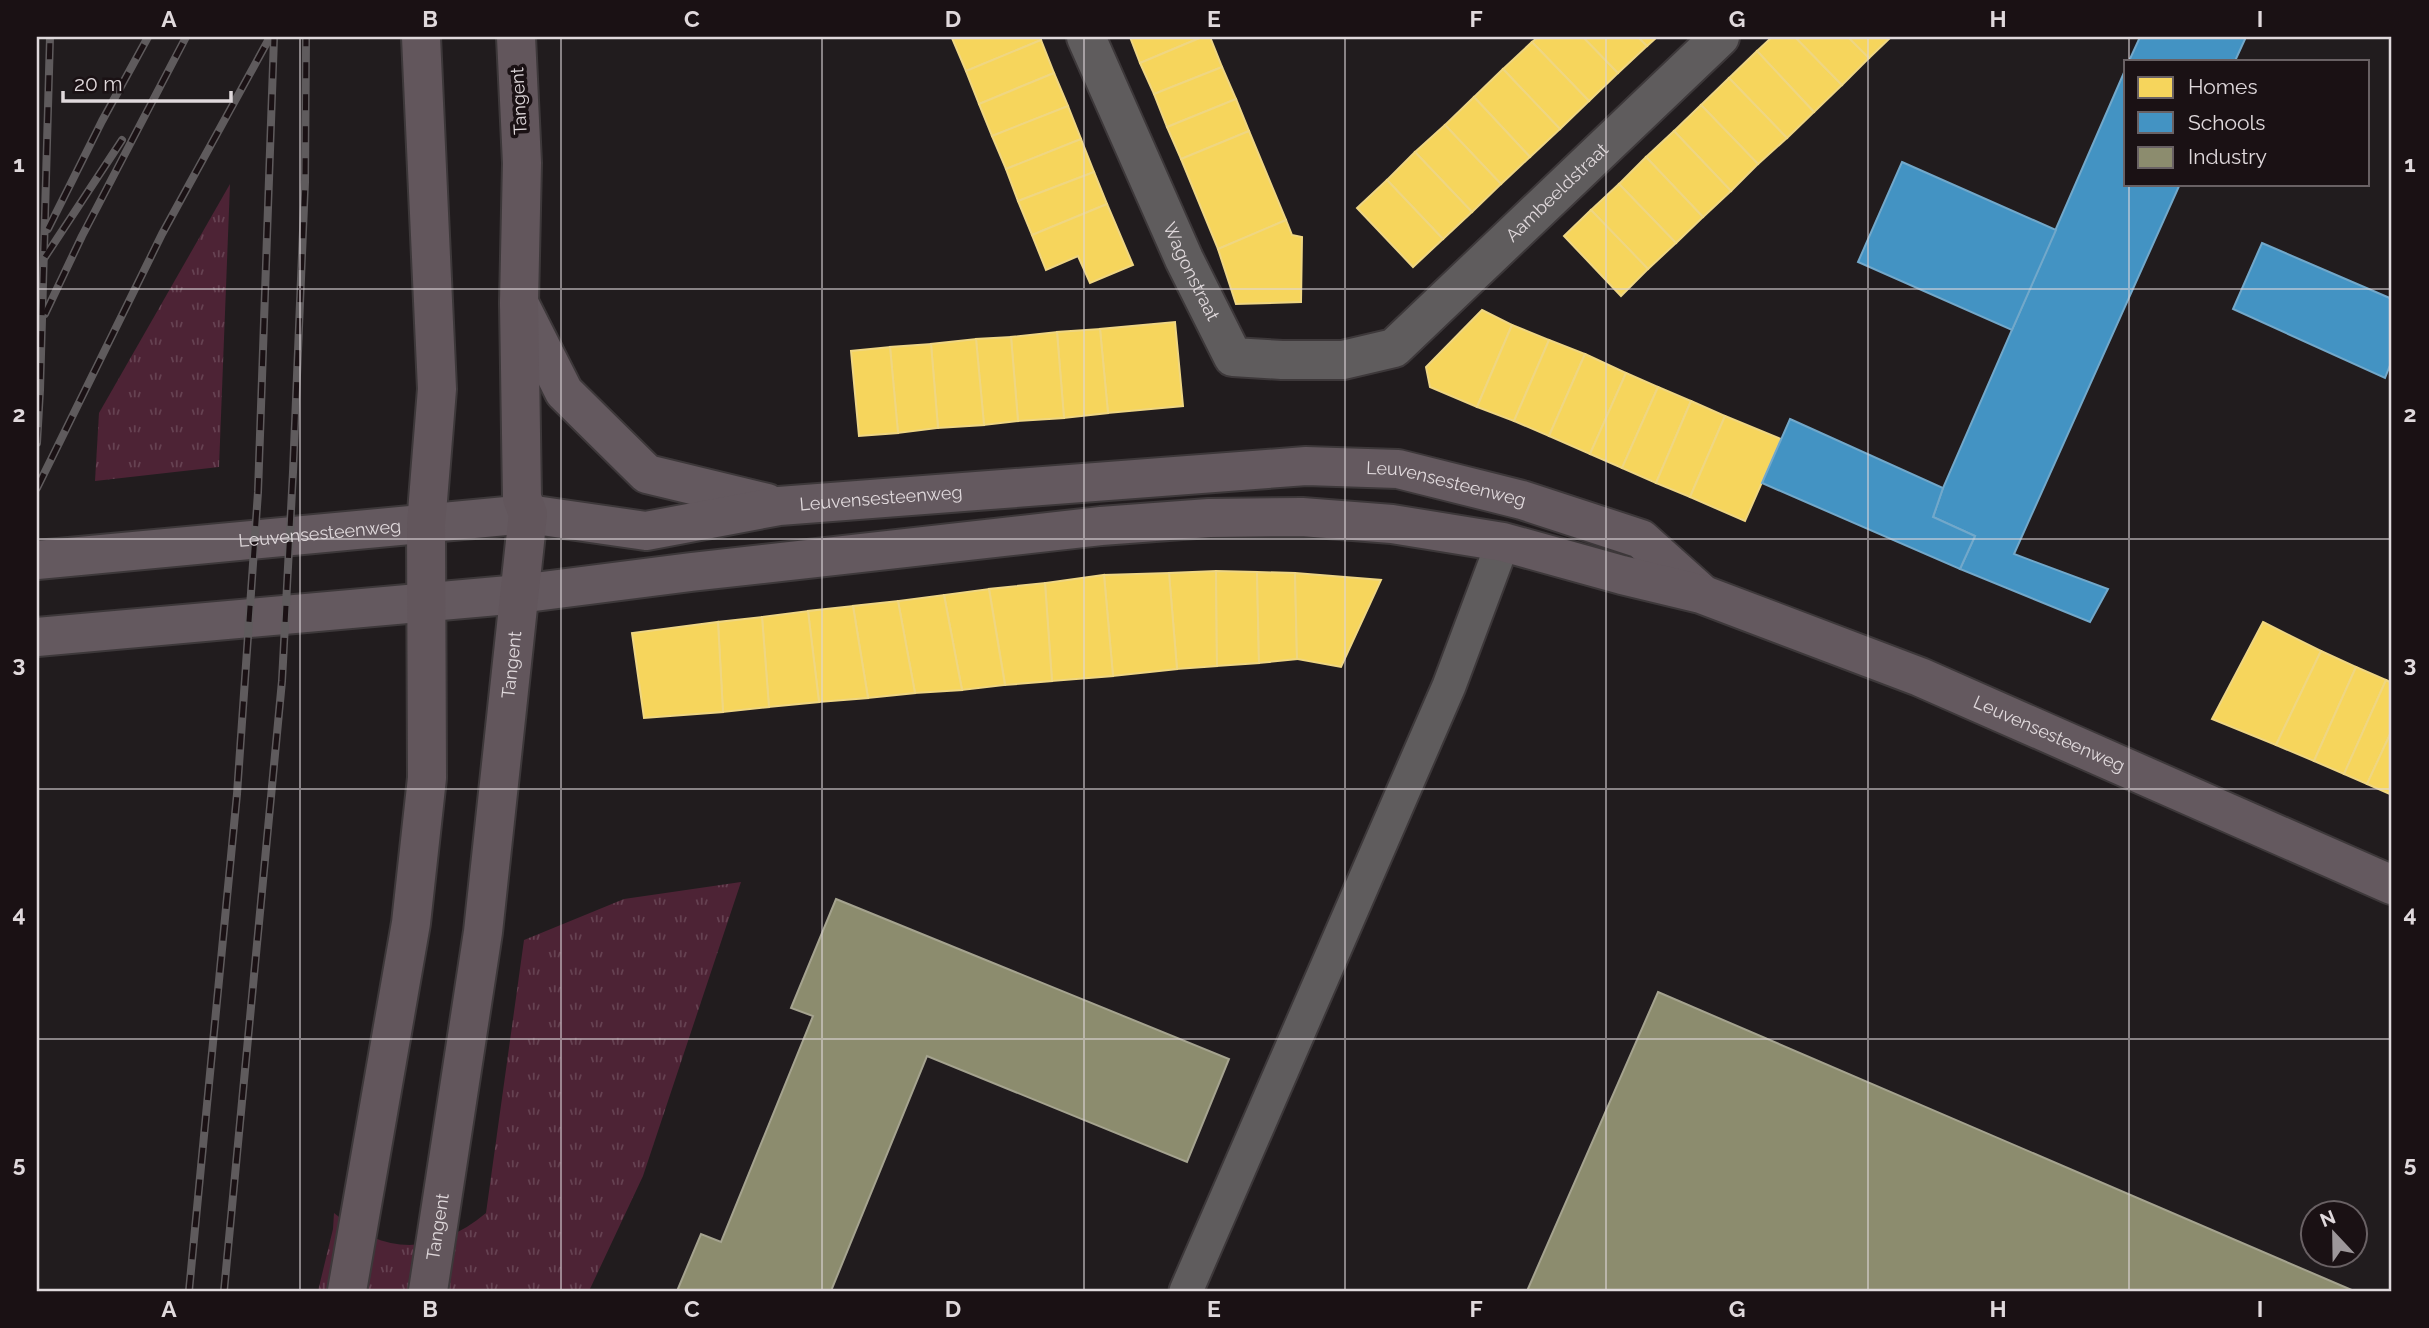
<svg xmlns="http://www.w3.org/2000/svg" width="2429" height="1328" font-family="Raleway,sans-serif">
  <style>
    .grass { fill: url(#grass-tufts) }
    .homes { fill: #f6d55c; stroke: #efd682; stroke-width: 2 }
    .schools { fill: #4393c3; stroke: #72a8ca; stroke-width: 2 }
    .industry { fill: #8c8c6e; stroke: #a5a38f; stroke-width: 2 }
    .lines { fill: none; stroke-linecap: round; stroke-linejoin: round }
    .service-casing { stroke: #3d383a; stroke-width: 37 }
    .minor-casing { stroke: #3d383a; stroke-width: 42 }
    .primary-casing { stroke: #3d383a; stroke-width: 42 }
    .trunk-casing { stroke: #3d383a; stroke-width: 42 }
    .service { stroke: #5f5c5d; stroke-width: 33 }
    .minor { stroke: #5f5c5d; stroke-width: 38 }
    .primary { stroke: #64595f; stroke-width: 38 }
    .trunk { stroke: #62565c; stroke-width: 38 }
    .rail-casing { stroke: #5f5b5d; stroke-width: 8 }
    .rail { stroke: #1a1114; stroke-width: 5; stroke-dasharray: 16; stroke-linecap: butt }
    .grid { fill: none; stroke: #e0d9dc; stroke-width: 2; stroke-opacity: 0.55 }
    .labels { text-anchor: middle; stroke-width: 7; stroke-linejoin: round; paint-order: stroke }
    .street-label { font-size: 18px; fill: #e0d9dc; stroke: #1a1114 }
    .neatline { fill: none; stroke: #e0d9dc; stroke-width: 2.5 }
    .grid-label { font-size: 23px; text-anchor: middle; font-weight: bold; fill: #e0d9dc }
  </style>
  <defs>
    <pattern id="grass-tufts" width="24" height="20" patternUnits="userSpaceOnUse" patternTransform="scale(1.75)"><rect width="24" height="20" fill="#4d2335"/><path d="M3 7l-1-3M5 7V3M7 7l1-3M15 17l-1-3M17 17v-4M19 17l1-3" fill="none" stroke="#664252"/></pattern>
  </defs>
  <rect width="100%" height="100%" fill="#211c1e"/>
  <!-- grass -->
  <g class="grass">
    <polygon points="230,184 219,467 95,481 99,413"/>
    <path d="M 741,882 L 643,1176 L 589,1291 L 318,1291 L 333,1229 L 334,1213 C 385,1256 435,1255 486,1213 L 524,940 L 624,899 Z"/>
  </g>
  <!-- homes -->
  <g class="homes">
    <polygon points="955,37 1040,37 1041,40 966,71 952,38"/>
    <polygon points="1130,37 1202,37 1140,63"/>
    <polygon points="1202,37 1210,37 1222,67 1154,94 1140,63"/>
    <polygon points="1538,37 1583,37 1618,73 1589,101 1532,42"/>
    <polygon points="1583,37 1638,37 1647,46 1618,73"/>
    <polygon points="1638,37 1657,37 1647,46"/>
    <polygon points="1772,37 1795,37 1842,85 1814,112 1757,51"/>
    <polygon points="1795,37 1848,37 1869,58 1842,85"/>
    <polygon points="1848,37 1891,37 1869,58"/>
    <polygon points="1041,40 1054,73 979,104 966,71"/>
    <polygon points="1532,42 1589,101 1560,129 1503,69"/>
    <polygon points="1757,51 1814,112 1787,138 1729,78"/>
    <polygon points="1222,67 1236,99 1167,127 1154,94"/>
    <polygon points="1503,69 1560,129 1530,157 1474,97"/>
    <polygon points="1054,73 1068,106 992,136 979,104"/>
    <polygon points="1729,78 1787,138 1758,164 1701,105"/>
    <polygon points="1474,97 1530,157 1501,184 1445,125"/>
    <polygon points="1236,99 1249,131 1181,159 1167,127"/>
    <polygon points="1701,105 1758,164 1731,191 1674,131"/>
    <polygon points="1068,106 1081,139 1006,169 992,136"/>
    <polygon points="1445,125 1501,184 1472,212 1415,152"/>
    <polygon points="1249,131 1286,220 1218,249 1181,159"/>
    <polygon points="1674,131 1731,191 1703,217 1646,157"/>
    <polygon points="1081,139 1094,172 1018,201 1006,169"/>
    <polygon points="1415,152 1472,212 1443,239 1387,180"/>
    <polygon points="1646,157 1703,217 1676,243 1619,184"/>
    <polygon points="1094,172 1107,204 1032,235 1018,201"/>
    <polygon points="1387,180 1443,239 1413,267 1357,208"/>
    <polygon points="1619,184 1676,243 1648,269 1591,210"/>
    <polygon points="1107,204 1133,265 1090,283 1078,256 1046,270 1032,235"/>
    <polygon points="1591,210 1648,269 1621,296 1564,236"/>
    <polygon points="1286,220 1292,235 1302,237 1301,302 1236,304 1218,249"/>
    <polygon points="1482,310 1512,325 1477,407 1430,387 1426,367"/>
    <polygon points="1175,322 1183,406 1108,413 1100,329"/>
    <polygon points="1512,325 1549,340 1514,421 1477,407"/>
    <polygon points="1100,329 1108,413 1064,418 1057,332"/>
    <polygon points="1057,332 1064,418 1018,421 1011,337"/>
    <polygon points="1011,337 1018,421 984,425 976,339"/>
    <polygon points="976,339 984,425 938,428 931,344"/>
    <polygon points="1549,340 1585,354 1549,436 1514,421"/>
    <polygon points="931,344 938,428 898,433 890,347"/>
    <polygon points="890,347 898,433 859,436 851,351"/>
    <polygon points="1585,354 1626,373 1590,454 1549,436"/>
    <polygon points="1626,373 1658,387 1622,468 1590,454"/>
    <polygon points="1658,387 1691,401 1656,483 1622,468"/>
    <polygon points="1691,401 1725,416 1690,497 1656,483"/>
    <polygon points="1725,416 1781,439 1745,521 1690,497"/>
    <polygon points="1216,571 1217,666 1177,669 1169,573"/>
    <polygon points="1216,571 1257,572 1259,663 1217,666"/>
    <polygon points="1257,572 1295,573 1297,659 1259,663"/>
    <polygon points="1169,573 1177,669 1113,676 1104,575"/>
    <polygon points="1295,573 1381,580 1341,667 1297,659"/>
    <polygon points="1104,575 1113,676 1052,681 1045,583"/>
    <polygon points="1045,583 1052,681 1005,685 989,589"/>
    <polygon points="989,589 1005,685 962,690 944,595"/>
    <polygon points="944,595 962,690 915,693 898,601"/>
    <polygon points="898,601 915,693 868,698 853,606"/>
    <polygon points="853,606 868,698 819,702 808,611"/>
    <polygon points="808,611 819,702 769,707 762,617"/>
    <polygon points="762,617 769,707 723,712 718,622"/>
    <polygon points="718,622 723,712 644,718 632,633"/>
    <polygon points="2263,622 2321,651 2276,745 2212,719"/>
    <polygon points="2321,651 2356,667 2314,761 2276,745"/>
    <polygon points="2356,667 2386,680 2344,774 2314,761"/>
    <polygon points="2386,680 2392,683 2392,730 2367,784 2344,774"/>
    <polygon points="2392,730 2392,795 2367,784"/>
  </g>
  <!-- schools -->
  <g class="schools">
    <polygon points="2140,37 2246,37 2235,61 2129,61"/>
    <polygon points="2126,68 2126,184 2180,184 2014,554 2108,589 2090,622 1960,569 1975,536 1933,517 1943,488"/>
    <polygon points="1902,162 2056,230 2012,330 1858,262"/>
    <polygon points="2262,243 2392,299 2392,360 2385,378 2233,309"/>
    <polygon points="1790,419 1943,488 1933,517 1975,536 1960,569 1762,483"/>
  </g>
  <!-- industry -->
  <g class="industry">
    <polygon points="836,899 1229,1059 1187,1162 927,1056 831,1291 677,1291 701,1234 721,1242 813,1016 791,1008"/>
    <polygon points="1658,992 2354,1291 1527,1291"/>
  </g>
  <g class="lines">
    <!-- service casing -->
    <g class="service-casing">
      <polyline id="service" points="1186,1291 1449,686 1503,542"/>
    </g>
    <!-- minor casing -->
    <g class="minor-casing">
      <g id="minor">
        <path id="s1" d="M 1086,37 L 1184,259 L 1233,357 L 1282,360 L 1343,360 L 1394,348 L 1720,37"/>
      </g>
    </g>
    <!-- primary casing -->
    <g class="primary-casing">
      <g id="primary">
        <polyline points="519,303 564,392 647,474 767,503"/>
        <path id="s2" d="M 37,560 L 528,514 L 646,531 L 779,506 L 1306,466 L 1398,469 L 1522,500 L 1641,539 L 1700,592"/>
        <path id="s3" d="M 37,637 L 519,594 L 691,572 L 1101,526 L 1209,518 L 1302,517 L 1392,524 L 1503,542 L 1622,575 L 1701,594 L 1920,677 L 2392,885"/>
      </g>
    </g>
    <!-- trunk casing -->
    <g class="trunk-casing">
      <g id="trunk">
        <polyline points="347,1291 411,923 427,778 426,525 437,389 421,37"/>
        <path id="s4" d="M 428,1291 L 483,932 L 528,514 L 522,498 L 519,303 L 522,163 L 516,37"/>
      </g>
    </g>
    <!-- service -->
    <use href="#service" class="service"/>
    <!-- minor -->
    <use href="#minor" class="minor"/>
    <!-- primary -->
    <use href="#primary" class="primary"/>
    <!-- trunk -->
    <use href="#trunk" class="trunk"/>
    <!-- rail casing -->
    <g class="rail-casing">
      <g id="rail">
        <polyline points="48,229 102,121 148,37"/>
        <polyline points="45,257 122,140"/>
        <polyline points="45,314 82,236 186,37"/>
        <polyline points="37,443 40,390 50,37"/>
        <polyline points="37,488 162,234 270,37"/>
        <polyline points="189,1291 237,794 258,492 274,37"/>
        <polyline points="224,1291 282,681 293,472 305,182 306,37"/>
      </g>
    </g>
    <!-- rail -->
    <use href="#rail" class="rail"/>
  </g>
  <!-- grid -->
  <path class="grid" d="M 300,37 L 300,1291M 561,37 L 561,1291M 822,37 L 822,1291M 1084,37 L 1084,1291M 1345,37 L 1345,1291M 1606,37 L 1606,1291M 1868,37 L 1868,1291M 2129,37 L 2129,61M 2129,184 L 2129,1291M 37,289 L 2392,289M 37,539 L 2392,539M 37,789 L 2392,789M 37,1039 L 2392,1039"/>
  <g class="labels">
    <!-- street labels -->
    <g class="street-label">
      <text transform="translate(519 101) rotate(-93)" y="6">Tangent</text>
      <text dy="6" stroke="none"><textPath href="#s1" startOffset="740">Aambeeldstraat</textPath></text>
      <text dy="6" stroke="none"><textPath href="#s1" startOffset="257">Wagonstraat</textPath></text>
      <text dy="6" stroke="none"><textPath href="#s2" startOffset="1418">Leuvensesteenweg</textPath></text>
      <text dy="6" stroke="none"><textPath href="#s2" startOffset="850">Leuvensesteenweg</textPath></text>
      <text dy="6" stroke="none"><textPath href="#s2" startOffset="284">Leuvensesteenweg</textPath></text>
      <text dy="6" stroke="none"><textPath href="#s4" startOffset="632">Tangent</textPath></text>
      <text dy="6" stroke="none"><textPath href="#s3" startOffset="2054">Leuvensesteenweg</textPath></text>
      <text dy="6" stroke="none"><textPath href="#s4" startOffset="65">Tangent</textPath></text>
    </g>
  </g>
  <!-- border -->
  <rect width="2429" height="1328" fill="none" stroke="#1a1114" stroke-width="77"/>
  <!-- legend -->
  <rect x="2124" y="60" width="245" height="126" fill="#1a1114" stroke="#696164" stroke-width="2"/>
  <rect x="2138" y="77" width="35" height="21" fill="#f6d55c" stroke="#696164" stroke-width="2"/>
  <text x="2188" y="94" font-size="21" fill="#e0d9dc">Homes</text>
  <rect x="2138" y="112" width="35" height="21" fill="#4393c3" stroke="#696164" stroke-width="2"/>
  <text x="2188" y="130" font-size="21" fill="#e0d9dc">Schools</text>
  <rect x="2138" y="147" width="35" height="21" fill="#8c8c6e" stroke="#696164" stroke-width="2"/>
  <text x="2188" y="164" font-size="21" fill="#e0d9dc">Industry</text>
  <!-- north arrow -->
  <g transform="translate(2334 1234) rotate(338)"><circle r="33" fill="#1a1114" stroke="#696164" stroke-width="2"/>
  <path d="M0-5L12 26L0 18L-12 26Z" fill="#9d979a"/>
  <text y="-10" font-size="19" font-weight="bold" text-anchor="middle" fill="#e0d9dc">N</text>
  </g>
  <!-- scale -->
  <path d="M63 91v10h168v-10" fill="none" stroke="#e0d9dc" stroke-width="3.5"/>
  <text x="74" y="91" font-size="21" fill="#e0d9dc" stroke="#1a1114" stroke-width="5" paint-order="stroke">20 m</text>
  <rect x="38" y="38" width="2352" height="1252" class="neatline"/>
  <g class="grid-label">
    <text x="169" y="27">A</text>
    <text x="430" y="27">B</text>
    <text x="692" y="27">C</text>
    <text x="953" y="27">D</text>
    <text x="1214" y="27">E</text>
    <text x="1476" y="27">F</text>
    <text x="1737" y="27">G</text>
    <text x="1998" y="27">H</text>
    <text x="2260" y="27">I</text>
    <text x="19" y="172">1</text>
    <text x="2410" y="172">1</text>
    <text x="19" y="422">2</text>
    <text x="2410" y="422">2</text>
    <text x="19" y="672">3</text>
    <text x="2410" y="672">3</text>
    <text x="19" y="922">4</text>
    <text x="2410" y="922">4</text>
    <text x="19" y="1172">5</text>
    <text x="2410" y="1172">5</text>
    <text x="169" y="1317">A</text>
    <text x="430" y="1317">B</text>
    <text x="692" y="1317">C</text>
    <text x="953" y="1317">D</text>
    <text x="1214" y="1317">E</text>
    <text x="1476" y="1317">F</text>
    <text x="1737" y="1317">G</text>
    <text x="1998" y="1317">H</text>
    <text x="2260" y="1317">I</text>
  </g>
</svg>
